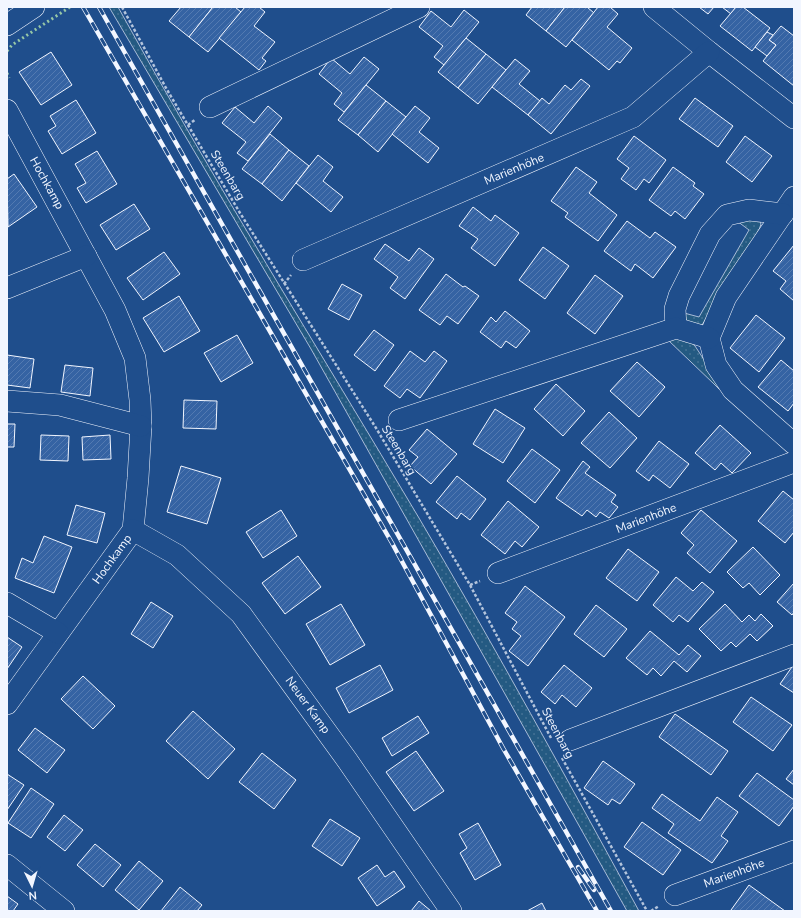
<svg xmlns="http://www.w3.org/2000/svg" width="801" height="918" font-family="'Nunito Sans',sans-serif">
  <style>
    .grass { fill: url(#grass-dots); stroke: #a8bbd7 }
    .building { fill: url(#building-hatch); stroke: #f2f6ff }
    .lines { fill: none; stroke-linecap: round; stroke-linejoin: round }
    .minor-casing { stroke: #f2f6ff; stroke-width: 22 }
    .path { stroke: #b3c4dc; stroke-width: 2.5; stroke-dasharray: 3 2; stroke-linecap: butt }
    .minor { stroke: #1f4e8c; stroke-width: 21 }
    .rail-casing { stroke: #f2f6ff; stroke-width: 4.5 }
    .rail { stroke: #1f4e8c; stroke-width: 3; stroke-dasharray: 9; stroke-linecap: butt }
    .hedge { stroke: #97c8a6; stroke-width: 3; stroke-dasharray: 2 3; stroke-linecap: butt }
    .labels { text-anchor: middle; stroke-width: 3; stroke-linejoin: round; paint-order: stroke }
    .street-label { font-size: 12px; fill: #f2f6ff; stroke: #1f4e8c }
  </style>
  <defs>
    <pattern id="grass-dots" width="8" height="8" patternUnits="userSpaceOnUse"><rect width="8" height="8" fill="#245a82"/><path d="M2 2h.1M6 6h.1" fill="none" stroke="#447295" stroke-width="1.8" stroke-linecap="round"/></pattern>
    <pattern id="building-hatch" width="6" height="6" patternUnits="userSpaceOnUse"><rect width="6" height="6" fill="#3563a3"/><path d="M-1 1l2-2M0 6l6-6M5 7l2-2" fill="none" stroke="#537ab1"/></pattern>
  </defs>
  <rect width="100%" height="100%" fill="#1f4e8c"/>
  <!-- grass -->
  <g class="grass">
    <path d="M 109,7 L 118,7 C 213,180 318,348 419,518 C 495,647 567,779 639,911 L 627,911 L 311,349 Z"/>
    <polygon points="754,218 759,220 761,224 759,230 702,325 687,323 684,313 699,317 749,230 737,221"/>
    <polygon points="671,336 686,338 695,346 722,387 719,389 714,384 668,340"/>
  </g>
  <!-- building -->
  <g class="building">
    <polygon points="181,7 213,7 189,37 169,21"/>
    <polygon points="213,7 235,7 241,12 208,52 189,37"/>
    <polygon points="245,7 259,7 265,12 254,26 275,42 262,58 266,61 259,70 219,38"/>
    <polygon points="532,7 565,7 546,31 526,15"/>
    <polygon points="565,7 587,7 594,13 566,47 546,31"/>
    <polygon points="598,7 610,7 618,14 607,27 632,48 620,63 617,61 609,70 572,40"/>
    <polygon points="699,7 714,7 708,14"/>
    <polygon points="722,7 736,7 731,14"/>
    <polygon points="736,7 743,7 770,28 752,51 720,26"/>
    <polygon points="464,10 479,22 444,65 434,57 443,46 419,27 431,11 451,27"/>
    <polygon points="781,26 794,36 794,86 763,61 776,45 769,40"/>
    <polygon points="767,32 773,35 769,40 776,45 767,56 755,47"/>
    <polygon points="466,38 486,54 458,88 438,72"/>
    <polygon points="51,52 72,85 41,105 19,72"/>
    <polygon points="486,54 506,70 478,104 458,88"/>
    <polygon points="364,57 379,69 344,112 334,104 342,93 319,74 331,58 350,74"/>
    <polygon points="515,59 530,71 519,84 540,101 528,115 492,87"/>
    <polygon points="581,79 590,86 551,134 528,115 542,98 549,104 565,85 571,90"/>
    <polygon points="366,85 386,101 358,135 338,120"/>
    <polygon points="695,98 733,126 718,147 679,119"/>
    <polygon points="76,100 96,133 62,154 48,131 56,126 50,116"/>
    <polygon points="386,101 406,117 378,152 358,135"/>
    <polygon points="268,106 282,118 248,161 237,153 246,142 222,123 235,107 254,123"/>
    <polygon points="415,106 430,118 419,132 439,148 428,163 392,134"/>
    <polygon points="270,134 289,150 262,184 242,169"/>
    <polygon points="634,136 666,160 649,183 644,179 636,190 621,179 629,168 617,159"/>
    <polygon points="745,136 772,156 752,182 726,162"/>
    <polygon points="289,150 309,166 282,201 262,184"/>
    <polygon points="97,151 117,184 86,203 77,188 86,183 75,164"/>
    <polygon points="318,155 333,167 323,181 343,197 331,212 296,183"/>
    <polygon points="576,167 597,182 589,193 617,215 598,241 565,217 568,213 551,201"/>
    <polygon points="673,167 695,183 693,186 704,194 685,219 675,211 671,216 649,200"/>
    <polygon points="14,174 37,207 8,227 7,179"/>
    <polygon points="134,204 150,229 116,250 100,225"/>
    <polygon points="473,207 491,221 495,215 519,233 495,266 471,248 478,239 459,226"/>
    <polygon points="627,221 650,238 655,232 676,247 653,278 635,264 631,271 604,251"/>
    <polygon points="385,244 409,261 419,248 434,259 405,299 390,288 398,277 374,259"/>
    <polygon points="794,245 794,301 780,289 786,281 773,271"/>
    <polygon points="543,247 569,266 545,299 519,280"/>
    <polygon points="164,252 180,274 143,300 127,278"/>
    <polygon points="446,274 463,287 465,286 479,296 458,324 447,316 440,325 419,310"/>
    <polygon points="595,275 623,296 595,334 567,313"/>
    <polygon points="342,284 362,295 349,320 328,309"/>
    <polygon points="179,296 200,331 164,352 143,318"/>
    <polygon points="505,311 530,331 516,348 506,341 501,348 480,332 491,317 496,322"/>
    <polygon points="756,315 785,338 759,372 730,348"/>
    <polygon points="374,330 394,345 375,371 354,355"/>
    <polygon points="237,335 253,363 221,382 204,353"/>
    <polygon points="410,351 425,362 434,351 447,361 420,398 407,389 400,398 384,386"/>
    <polygon points="7,355 34,359 30,388 7,385"/>
    <polygon points="781,360 794,371 794,403 788,411 758,387"/>
    <polygon points="637,362 665,387 639,417 610,391"/>
    <polygon points="65,365 93,368 90,396 61,392"/>
    <polygon points="556,384 585,411 563,436 534,409"/>
    <polygon points="184,400 217,401 216,429 183,428"/>
    <polygon points="495,409 525,428 503,463 473,444"/>
    <polygon points="609,412 637,438 610,468 581,443"/>
    <polygon points="7,424 15,424 14,447 7,447"/>
    <polygon points="720,425 751,453 732,473 721,463 715,470 695,453"/>
    <polygon points="427,429 457,454 431,484 410,466 418,457 409,450"/>
    <polygon points="41,435 69,436 68,461 40,460"/>
    <polygon points="110,435 111,459 83,460 82,437"/>
    <polygon points="659,441 689,464 670,488 653,475 649,481 636,471"/>
    <polygon points="532,449 560,470 535,503 507,481"/>
    <polygon points="583,461 590,467 585,473 616,495 611,502 618,507 609,518 600,512 596,517 587,510 582,516 556,498"/>
    <polygon points="181,466 221,478 207,524 167,512"/>
    <polygon points="457,476 486,499 470,520 461,513 457,519 436,502"/>
    <polygon points="783,491 794,500 794,532 785,543 758,521"/>
    <polygon points="508,501 539,527 522,547 515,541 505,554 481,535"/>
    <polygon points="76,505 105,513 97,543 67,535"/>
    <polygon points="281,510 297,536 263,558 246,532"/>
    <polygon points="701,510 737,541 710,573 687,553 694,545 681,533"/>
    <polygon points="44,536 72,547 54,593 15,578 22,558 33,563"/>
    <polygon points="753,547 780,575 760,595 749,583 743,588 727,572"/>
    <polygon points="628,549 659,572 637,601 606,578"/>
    <polygon points="298,556 321,587 285,614 262,583"/>
    <polygon points="676,577 693,591 702,582 714,592 688,622 679,615 673,622 653,605"/>
    <polygon points="794,583 794,612 792,615 777,602"/>
    <polygon points="525,586 565,617 528,666 509,651 521,636 512,629 517,622 505,613"/>
    <polygon points="151,602 173,616 153,648 131,634"/>
    <polygon points="341,604 365,645 330,665 306,624"/>
    <polygon points="725,604 742,622 749,615 755,621 761,614 773,626 757,641 750,634 736,647 731,642 721,651 699,629"/>
    <polygon points="596,605 627,629 604,657 574,634"/>
    <polygon points="650,631 679,655 688,645 701,656 687,672 674,661 661,676 653,668 647,675 626,658"/>
    <polygon points="7,637 22,647 7,669"/>
    <polygon points="794,664 794,693 780,684"/>
    <polygon points="380,665 393,690 349,713 336,688"/>
    <polygon points="564,665 592,688 576,707 562,695 555,704 541,692"/>
    <polygon points="83,676 115,706 93,729 61,699"/>
    <polygon points="751,697 792,725 773,751 733,722"/>
    <polygon points="193,711 235,749 208,779 166,741"/>
    <polygon points="675,714 728,751 711,775 659,737"/>
    <polygon points="418,716 429,733 392,756 382,738"/>
    <polygon points="35,728 65,750 47,773 18,750"/>
    <polygon points="416,751 444,791 414,811 386,772"/>
    <polygon points="262,753 296,780 274,809 239,782"/>
    <polygon points="603,761 635,784 620,804 612,799 608,805 584,788"/>
    <polygon points="794,769 794,785 786,779"/>
    <polygon points="757,773 794,800 794,806 779,826 739,796"/>
    <polygon points="7,774 24,785 7,810"/>
    <polygon points="31,788 54,804 31,838 8,823"/>
    <polygon points="662,794 700,821 717,797 738,812 721,836 728,841 712,863 668,833 674,824 652,808"/>
    <polygon points="64,815 83,830 65,851 47,837"/>
    <polygon points="330,819 360,838 342,866 312,846"/>
    <polygon points="642,822 681,850 663,875 624,847"/>
    <polygon points="478,823 501,865 475,880 460,853 467,848 459,834"/>
    <polygon points="95,844 121,865 103,887 77,865"/>
    <polygon points="139,861 163,881 139,910 115,890"/>
    <polygon points="377,865 385,877 394,871 405,887 377,906 358,878"/>
    <polygon points="749,885 785,911 733,911 731,910"/>
    <polygon points="180,887 202,905 197,911 161,911"/>
    <polygon points="7,896 18,904 13,911 7,911"/>
    <polygon points="419,901 431,911 411,911"/>
    <polygon points="542,903 546,911 527,911"/>
  </g>
  <g class="lines">
    <!-- minor casing -->
    <g class="minor-casing">
      <g id="minor">
        <polyline points="654,7 709,52 794,118"/>
        <polyline points="7,25 34,7"/>
        <polyline points="210,107 419,7"/>
        <polyline points="7,110 115,310 135,358 140,400 141,426 138,478 133,530 7,704"/>
        <polyline points="794,197 726,297 709,338 716,365 733,390 794,444"/>
        <polyline points="303,260 633,117 709,52"/>
        <polyline points="7,288 86,256"/>
        <polyline points="676,328 675,309 679,296 710,234 727,215 749,210 783,214"/>
        <polyline points="7,401 60,405 141,426"/>
        <polyline points="399,420 676,328 709,338"/>
        <polyline points="133,530 177,555 241,614 347,760 451,911"/>
        <polyline points="498,573 794,462"/>
        <polyline points="7,603 58,633"/>
        <polyline points="570,740 794,655"/>
        <polyline points="7,865 64,911"/>
        <polyline points="675,895 794,851"/>
      </g>
    </g>
    <!-- path -->
    <g class="path">
      <polyline points="122,7 166,88 240,213 376,428 470,585 551,738"/>
      <polyline points="188,125 196,119"/>
      <polyline points="284,284 291,275"/>
      <polyline points="470,585 480,581"/>
      <polyline points="562,758 647,911"/>
      <polyline points="651,911 659,906"/>
    </g>
    <!-- minor -->
    <use href="#minor" class="minor"/>
    <!-- rail casing -->
    <g class="rail-casing">
      <g id="rail">
        <polyline points="83,7 392,543 503,748 597,911"/>
        <polyline points="99,7 611,911"/>
        <polyline points="578,867 594,890"/>
      </g>
    </g>
    <!-- rail -->
    <use href="#rail" class="rail"/>
    <!-- hedge -->
    <g class="hedge">
      <polyline points="7,51 12,45 70,7"/>
      <polyline points="7,73 9,78"/>
    </g>
  </g>
  <g class="labels">
    <!-- street labels -->
    <g class="street-label">
      <text transform="translate(514 169) rotate(-23)" y="4">Marienhöhe</text>
      <text transform="translate(228 175) rotate(59)" y="4">Steenbarg</text>
      <text transform="translate(47 183) rotate(61)" y="4">Hochkamp</text>
      <text transform="translate(399 450) rotate(59)" y="4">Steenbarg</text>
      <text transform="translate(646 518) rotate(-21)" y="4">Marienhöhe</text>
      <text transform="translate(112 559) rotate(-54)" y="4">Hochkamp</text>
      <text transform="translate(308 705) rotate(54)" y="4">Neuer Kamp</text>
      <text transform="translate(558 733) rotate(62)" y="4">Steenbarg</text>
      <text transform="translate(734 873) rotate(-20)" y="4">Marienhöhe</text>
    </g>
  </g>
  <!-- border -->
  <rect width="801" height="918" fill="none" stroke="#f2f6ff" stroke-width="16"/>
  <!-- north arrow -->
  <g transform="translate(32 886) rotate(175)" stroke="#1f4e8c" stroke-width="3" paint-order="stroke">
  <path d="M0-3L7 15L0 10L-7 15Z" fill="#f2f6ff"/>
  <text y="-6" font-size="11" font-weight="bold" text-anchor="middle" fill="#f2f6ff">N</text>
  </g>
</svg>
